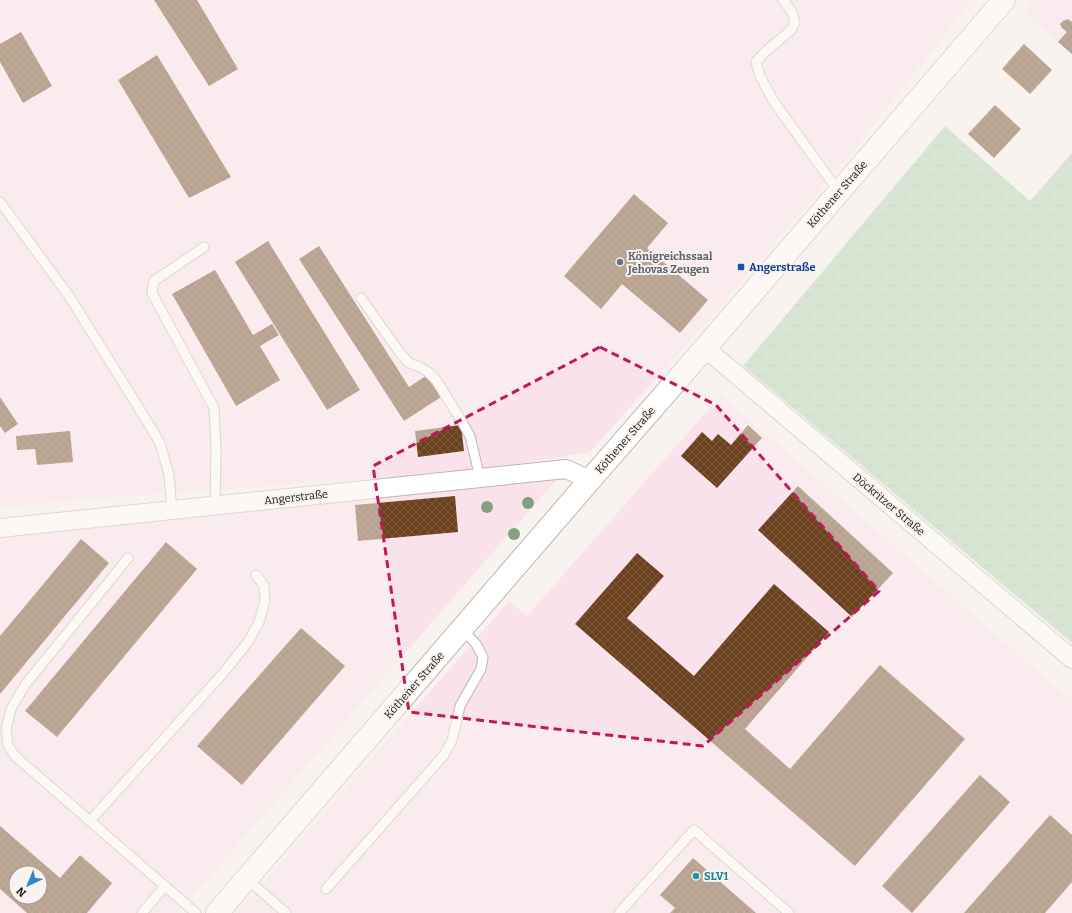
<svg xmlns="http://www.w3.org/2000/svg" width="1072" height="913" font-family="Bitter,serif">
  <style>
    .commercial { fill: #fae2ed; fill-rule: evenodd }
    .grass { fill: url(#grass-tufts) }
    .building { fill: url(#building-cross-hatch); fill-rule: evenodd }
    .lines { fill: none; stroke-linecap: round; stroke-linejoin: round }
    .lane-casing { stroke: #bcb6b3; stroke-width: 11 }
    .street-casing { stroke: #bcb6b3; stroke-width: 20 }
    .secondary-casing { stroke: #bcb6b3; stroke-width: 24 }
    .lane { stroke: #fff; stroke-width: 9 }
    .street { stroke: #fff; stroke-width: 18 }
    .secondary { stroke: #fff; stroke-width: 22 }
    .tree { fill: #83a180 }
    .marked { fill: none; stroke: #c2185b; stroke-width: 3; stroke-dasharray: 8 5; stroke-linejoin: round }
    .worship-dot { fill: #6b7280; stroke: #f8f3ef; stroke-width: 1.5 }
    .transit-dot { fill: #1a4fb4; stroke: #f8f3ef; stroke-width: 1.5 }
    .culture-dot { fill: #0f9aa8; stroke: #f8f3ef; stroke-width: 1.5 }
    .labels { text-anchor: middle; stroke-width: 4; stroke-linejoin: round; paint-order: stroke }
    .street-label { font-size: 11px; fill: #181615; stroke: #f8f3ef }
    .worship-label { font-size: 11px; font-weight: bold; fill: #5b616d; stroke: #f8f3ef; text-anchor: start }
    .transit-label { font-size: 11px; font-weight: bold; fill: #164399; stroke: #f8f3ef; text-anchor: start }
    .culture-label { font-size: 11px; font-weight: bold; fill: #0d838f; stroke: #f8f3ef; text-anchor: start }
  </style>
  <defs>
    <pattern id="grass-tufts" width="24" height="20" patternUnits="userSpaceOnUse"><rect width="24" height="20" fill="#b4d6b2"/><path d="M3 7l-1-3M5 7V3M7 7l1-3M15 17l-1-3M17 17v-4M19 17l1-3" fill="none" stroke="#9ab798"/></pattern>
    <pattern id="building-cross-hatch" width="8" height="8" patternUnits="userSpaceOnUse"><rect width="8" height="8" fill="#6c411e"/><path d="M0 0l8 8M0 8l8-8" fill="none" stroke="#7c593d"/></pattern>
  </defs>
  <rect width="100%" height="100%" fill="#f8f3ef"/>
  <!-- commercial -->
  <g class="commercial">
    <polygon points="0,0 972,0 852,152 706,323 590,452 505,466 384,478 63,501 0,508"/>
    <polygon points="1033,0 1072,0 1072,54 1024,12"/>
    <polygon points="721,395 1072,701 1072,913 237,913 509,601 527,616"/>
    <path d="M 566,469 L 178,913 L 0,913 L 0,528 ZM 16,873 L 40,873 L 40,897 L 16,897 Z"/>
  </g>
  <!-- grass -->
  <polygon class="grass" points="945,126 1030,201 1072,153 1072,643 743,366"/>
  <!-- building -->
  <g class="building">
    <polygon points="154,0 197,0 238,69 209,86"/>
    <polygon points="1068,19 1072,22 1072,54 1058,42 1067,32 1062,28 1060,24 1063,21"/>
    <polygon points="21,32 52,86 23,103 0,62 0,44"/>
    <polygon points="1024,44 1052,70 1030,94 1002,69"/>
    <polygon points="157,55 231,177 189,198 118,80"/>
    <polygon points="995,105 1021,129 994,158 968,134"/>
    <polygon points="634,194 668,223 647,248 708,300 680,333 622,284 601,309 564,276"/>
    <polygon points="268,241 360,390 327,410 235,262"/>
    <polygon points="319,246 409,387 427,375 441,397 404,421 299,259"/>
    <polygon points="215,270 253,335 272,324 279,335 260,346 280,380 236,406 172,294"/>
    <polygon points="0,397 18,424 5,433 0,426"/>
    <polygon points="461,425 464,451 418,457 415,431"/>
    <polygon points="748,425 762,438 717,488 681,456 702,432 712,441 718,434 731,445"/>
    <polygon points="70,431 73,462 37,465 35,449 17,450 16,436"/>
    <polygon points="798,486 893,573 852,617 758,530"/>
    <polygon points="455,496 458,532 358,541 355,505"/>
    <polygon points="81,539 109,563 0,694 0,636"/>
    <polygon points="166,542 197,569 57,737 25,711"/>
    <polygon points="637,553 664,576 627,618 694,676 774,584 829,632 745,729 790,769 880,665 965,739 855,866 575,624"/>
    <polygon points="301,628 345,666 242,785 197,746"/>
    <polygon points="980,775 1010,802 912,913 882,886"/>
    <polygon points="1050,815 1072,835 1072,882 1045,913 964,913"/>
    <path d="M 0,826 L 60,878 L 80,855 L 112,883 L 87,913 L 27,913 L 0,889 ZM 16,873 L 40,873 L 40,897 L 16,897 Z"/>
    <polygon points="693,858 756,913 670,913 675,908 660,895"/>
  </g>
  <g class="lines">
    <!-- lane casing -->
    <g class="lane-casing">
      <g id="lane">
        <polyline points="783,0 792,12 795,22 791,30 765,52 756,62 760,76 774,102 839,192"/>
        <polyline points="0,202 69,296 142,413 160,443 169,475 172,510"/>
        <polyline points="204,247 154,281 152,293 214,408 216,449 215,505"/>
        <polyline points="361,298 400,353 409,363 420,367 428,372 436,380 461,420 470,436 480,478"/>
        <polyline points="128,558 25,685 11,709 6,729 8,745 15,756 196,913"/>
        <polyline points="90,821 225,671 248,642 259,622 265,601 264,586 256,575"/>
        <polyline points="247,879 286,913"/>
        <polyline points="326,889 444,755 452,740 460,706 481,669 483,657 476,644 462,629"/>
        <polyline points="142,913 165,886"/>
        <polyline points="619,913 694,830 789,913"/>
      </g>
    </g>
    <!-- street casing -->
    <g class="street-casing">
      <g id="street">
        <polyline points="705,348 1072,659"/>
        <polyline points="0,528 566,469 590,480"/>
      </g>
    </g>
    <!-- secondary casing -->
    <g class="secondary-casing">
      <polyline id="secondary" points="217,913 590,480 705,348 1004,0"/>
    </g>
    <!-- lane -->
    <use href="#lane" class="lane"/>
    <!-- street -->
    <use href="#street" class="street"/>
    <!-- secondary -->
    <use href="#secondary" class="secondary"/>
  </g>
  <!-- trees -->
  <g class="tree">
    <circle cx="528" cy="503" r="6"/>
    <circle cx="487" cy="507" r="6"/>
    <circle cx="514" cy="534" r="6"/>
  </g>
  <!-- marked area -->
  <path d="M0 0H1072V913H0ZM 600,347 L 716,405 L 879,591 L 703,746 L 409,712 L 373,466 Z" fill="#f8f3ef" fill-opacity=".55" fill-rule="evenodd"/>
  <path class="marked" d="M 600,347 L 716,405 L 879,591 L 703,746 L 409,712 L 373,466 Z"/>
  <!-- markers -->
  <circle class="worship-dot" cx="620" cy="262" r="4"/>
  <rect class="transit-dot" x="737" y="263" width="8" height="8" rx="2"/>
  <circle class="culture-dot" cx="696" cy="876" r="4"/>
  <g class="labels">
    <!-- street labels -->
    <g class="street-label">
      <text transform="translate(837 194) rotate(-49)" y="4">Köthener Straße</text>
      <text transform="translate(625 440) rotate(-49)" y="4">Köthener Straße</text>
      <text transform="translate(296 497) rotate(-6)" y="4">Angerstraße</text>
      <text transform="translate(889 504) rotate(40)" y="4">Döckritzer Straße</text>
      <text transform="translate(414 685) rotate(-49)" y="4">Köthener Straße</text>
    </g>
    <!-- worship labels -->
    <g class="worship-label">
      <text x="628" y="260">Königreichssaal<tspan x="628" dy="13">Jehovas Zeugen</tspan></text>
    </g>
    <!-- transit labels -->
    <g class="transit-label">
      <text x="749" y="271">Angerstraße</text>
    </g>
    <!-- culture labels -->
    <g class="culture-label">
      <text x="704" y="880">SLV1</text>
    </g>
  </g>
  <!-- north arrow -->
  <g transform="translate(28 885) rotate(224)"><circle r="19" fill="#f8f3ef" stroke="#9e9b98"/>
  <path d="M0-3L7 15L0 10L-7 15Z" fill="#3083d2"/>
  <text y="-6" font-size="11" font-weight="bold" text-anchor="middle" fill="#181615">N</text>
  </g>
</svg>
